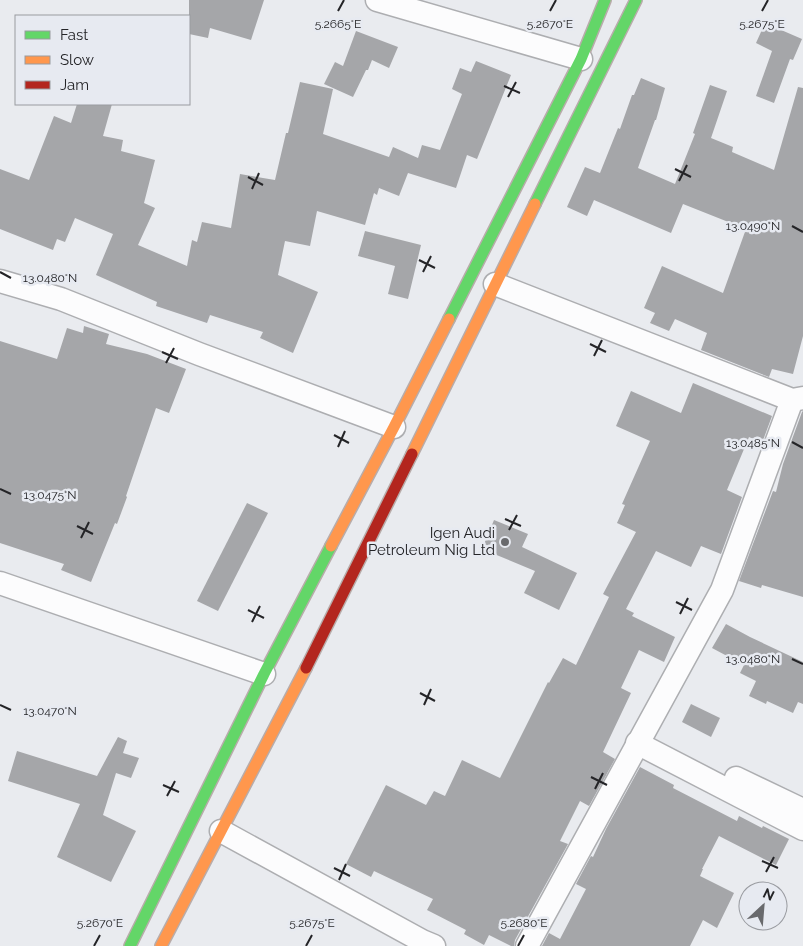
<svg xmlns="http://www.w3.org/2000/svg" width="803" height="946" font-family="Raleway,sans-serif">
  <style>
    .building { fill: #a5a6a9 }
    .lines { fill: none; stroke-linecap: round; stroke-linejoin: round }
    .street-casing { stroke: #adaeb1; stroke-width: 25 }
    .fast-casing { stroke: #b8acaa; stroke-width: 14 }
    .slow-casing { stroke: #b8acaa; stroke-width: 14 }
    .jam-casing { stroke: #b8acaa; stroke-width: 14 }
    .street { stroke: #fcfcfd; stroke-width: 22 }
    .fast { stroke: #63d668; stroke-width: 11 }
    .slow { stroke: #ff974d; stroke-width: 11 }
    .jam { stroke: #b3261e; stroke-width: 11 }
    .ticks { fill: none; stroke: #242427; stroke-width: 2 }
    .poi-dot { fill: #696a6d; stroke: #e7eaf1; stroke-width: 2 }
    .labels { text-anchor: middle; stroke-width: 5; stroke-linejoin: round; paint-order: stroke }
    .poi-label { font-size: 15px; fill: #242427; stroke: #e7eaf1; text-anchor: end }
    .ticks-label { font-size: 12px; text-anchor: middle; fill: #242427; stroke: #e7eaf1; stroke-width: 5; stroke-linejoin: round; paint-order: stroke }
  </style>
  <rect width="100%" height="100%" fill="#e9ebef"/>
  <!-- building -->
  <g class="building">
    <polygon points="189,0 264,0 251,40 210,28 208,38 189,34"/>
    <polygon points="765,23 802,39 793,60 790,59 774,103 756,96 772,51 756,43"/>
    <polygon points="356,31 398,47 389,68 372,60 368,70 366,70 353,97 324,84 335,62 343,66"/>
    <polygon points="476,61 511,75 477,159 467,155 456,188 408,173 399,196 379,188 377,195 374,193 365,225 317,211 310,246 285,241 278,275 318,292 293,353 260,338 263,332 210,315 207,323 156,306 157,302 96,275 113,234 75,218 65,242 57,239 53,250 0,229 0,169 29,180 54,116 71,123 77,104 112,104 103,136 123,140 121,151 155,160 144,203 155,208 138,245 187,266 192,240 197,242 202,222 231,228 240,174 275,180 286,133 288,133 300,82 333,89 323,134 389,157 393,147 418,158 422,145 440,150 462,94 452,89 460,68 471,72"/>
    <polygon points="641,78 665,88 656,120 655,120 638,168 675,184 695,134 693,133 710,85 727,91 711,138 733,147 732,152 774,170 798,87 803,88 803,336 793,374 772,369 769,377 701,350 707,333 675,319 669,331 650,323 655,313 644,308 662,266 723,293 746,229 683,204 671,233 594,200 587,216 567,207 585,167 600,173 618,128 620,129 632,95 634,95"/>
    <polygon points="365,231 421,245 408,299 388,294 395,266 358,256"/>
    <polygon points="84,326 109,334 106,344 147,354 186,369 169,413 156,408 126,496 127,497 117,524 115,523 91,582 61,570 64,564 0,543 0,341 57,359 67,328 83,333"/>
    <polygon points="693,383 772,416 762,443 749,437 727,490 742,497 721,554 701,546 691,567 656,551 626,609 634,613 632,616 675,637 664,662 639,650 621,688 631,693 603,752 615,759 589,806 580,801 560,841 568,844 515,940 514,946 511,946 489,935 484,945 464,934 466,930 427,910 433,899 374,871 371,877 346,864 386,785 426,805 434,791 445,796 462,760 500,778 548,682 549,683 563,658 576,665 609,597 603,594 636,532 617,523 625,505 622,504 650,441 616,426 631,391 681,413"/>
    <polygon points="803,411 803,597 762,585 761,588 739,581 773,491 776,492 783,464 802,412"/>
    <polygon points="247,503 268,513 218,611 197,601"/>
    <polygon points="494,520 528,534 522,547 577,573 559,610 524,593 535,571 482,549"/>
    <polygon points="726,624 750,637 803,662 803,704 798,702 793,713 767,701 766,704 749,696 756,681 740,673 744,665 712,648"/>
    <polygon points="691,704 720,718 711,737 682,722"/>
    <polygon points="118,737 127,741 123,753 139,758 131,778 116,773 103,815 136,831 111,882 57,857 80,804 8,781 17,751 97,776"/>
    <polygon points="640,767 674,785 673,788 737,821 739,816 762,828 763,826 789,839 776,865 719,836 702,869 703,869 700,876 734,893 717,928 703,920 690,946 542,946 549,933 560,939 586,889 576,884 591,856 593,857 606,829"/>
  </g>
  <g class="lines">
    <!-- street casing -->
    <g class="street-casing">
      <g id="street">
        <polyline points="377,0 581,59"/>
        <polyline points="0,281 61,299 199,354 394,427"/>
        <polyline points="495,284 792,400 803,398"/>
        <polyline points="0,583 264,674"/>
        <polyline points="637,743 803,829"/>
        <polyline points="736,778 803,810"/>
        <polyline points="221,831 422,941 434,946"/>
        <polyline points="527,946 722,590 792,400"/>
      </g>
    </g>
    <!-- fast casing -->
    <g class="fast-casing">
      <g id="fast">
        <polyline points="535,204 636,0"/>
        <polyline points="449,319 581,59 605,0"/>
        <polyline points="130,946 264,674 331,546"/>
      </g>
    </g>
    <!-- slow casing -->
    <g class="slow-casing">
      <g id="slow">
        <polyline points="412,454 535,204"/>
        <polyline points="331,546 394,427 449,319"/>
        <polyline points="161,946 306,668"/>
      </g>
    </g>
    <!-- jam casing -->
    <g class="jam-casing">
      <polyline id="jam" points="306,668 412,454"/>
    </g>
    <!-- street -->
    <use href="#street" class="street"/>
    <!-- fast -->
    <use href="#fast" class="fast"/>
    <!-- slow -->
    <use href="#slow" class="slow"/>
    <!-- jam -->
    <use href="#jam" class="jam"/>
  </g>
  <!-- ticks -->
  <path class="ticks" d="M 338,11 L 344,0M 550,11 L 556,0M 762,11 L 768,0M 504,86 L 520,93M 508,97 L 516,82M 675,169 L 691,177M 248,177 L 263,185M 679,181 L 687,165M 252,189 L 259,173M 792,226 L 803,232M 419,260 L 435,268M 0,272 L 11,278M 423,272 L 431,256M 590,344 L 606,352M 162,352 L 178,359M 594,356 L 602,340M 166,363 L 174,348M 334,435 L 349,443M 792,442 L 803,448M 338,447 L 345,431M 0,489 L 11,494M 505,519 L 521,526M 77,526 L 93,534M 509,530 L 517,515M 81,538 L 89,522M 676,602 L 692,610M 248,610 L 264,618M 680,614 L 688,598M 252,622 L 260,606M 792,659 L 803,664M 420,693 L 435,701M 0,705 L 11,710M 424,705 L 431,689M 591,777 L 607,785M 163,785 L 179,792M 595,789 L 603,773M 167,796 L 175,781M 762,861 L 778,868M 334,868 L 350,876M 766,872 L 774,857M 339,880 L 346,864M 94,946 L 100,935M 306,946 L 312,935M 518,946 L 524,935"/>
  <!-- markers -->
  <circle class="poi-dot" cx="505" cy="542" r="5"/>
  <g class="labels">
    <!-- poi labels -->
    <g class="poi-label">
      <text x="495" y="538">Igen Audi<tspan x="495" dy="17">Petroleum Nig Ltd</tspan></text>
    </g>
  </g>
  <g class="ticks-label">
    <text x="550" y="28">5.2670°E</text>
    <text x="762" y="28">5.2675°E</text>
    <text x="338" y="28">5.2665°E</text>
    <text x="753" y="230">13.0490°N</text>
    <text x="50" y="282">13.0480°N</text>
    <text x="753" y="447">13.0485°N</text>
    <text x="50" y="499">13.0475°N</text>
    <text x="753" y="663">13.0480°N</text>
    <text x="50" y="715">13.0470°N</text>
    <text x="100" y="927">5.2670°E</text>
    <text x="312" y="927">5.2675°E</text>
    <text x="524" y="927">5.2680°E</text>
  </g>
  <!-- legend -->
  <rect x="15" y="15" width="175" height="90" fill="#e7eaf1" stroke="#999ba0"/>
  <rect x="25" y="31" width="25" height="8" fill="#63d668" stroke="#999ba0"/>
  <text x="60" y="40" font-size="15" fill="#242427">Fast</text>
  <rect x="25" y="56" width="25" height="8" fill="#ff974d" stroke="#999ba0"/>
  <text x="60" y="65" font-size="15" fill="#242427">Slow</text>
  <rect x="25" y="81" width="25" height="8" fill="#b3261e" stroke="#999ba0"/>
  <text x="60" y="90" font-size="15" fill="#242427">Jam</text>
  <!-- north arrow -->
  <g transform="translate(763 906) rotate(26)"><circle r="24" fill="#e7eaf1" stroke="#999ba0"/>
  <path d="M0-4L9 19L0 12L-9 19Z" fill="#696a6d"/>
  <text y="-8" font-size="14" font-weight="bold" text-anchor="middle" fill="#242427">N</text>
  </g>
</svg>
